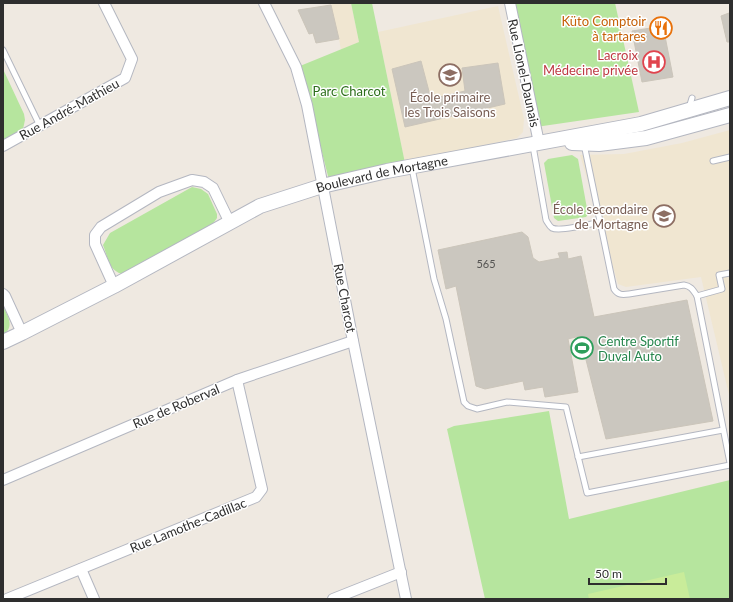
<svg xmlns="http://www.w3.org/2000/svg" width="733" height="602" font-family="Lato,sans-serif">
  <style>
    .education { fill: #f0e6d1 }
    .green { fill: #b6e59e }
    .pitch { fill: #c9ec9a }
    .building { fill: #cbc7bf; stroke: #cbc5ba }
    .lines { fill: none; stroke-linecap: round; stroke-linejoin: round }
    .lane-casing { stroke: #b4b7c1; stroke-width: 7 }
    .street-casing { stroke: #b4b7c1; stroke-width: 12 }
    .secondary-casing { stroke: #b4b7c1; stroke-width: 16 }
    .lane { stroke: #fff; stroke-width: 5 }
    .street { stroke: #fff; stroke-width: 10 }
    .secondary { stroke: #fff; stroke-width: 14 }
    .labels { text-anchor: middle; stroke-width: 3; stroke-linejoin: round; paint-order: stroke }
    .number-label { font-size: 11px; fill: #555452 }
    .food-label { font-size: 13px; fill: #c56008; stroke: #fff; text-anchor: end }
    .health-label { font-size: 13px; fill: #be3a42; stroke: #fff; text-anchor: end }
    .street-label { font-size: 13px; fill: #2e2e2e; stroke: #fff }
    .park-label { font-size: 13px; fill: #2c6e1b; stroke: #fff }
    .education-label { font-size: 13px; fill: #785e54; stroke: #fff }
    .leisure-label { font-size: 13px; fill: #27864d; stroke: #fff; text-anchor: start }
  </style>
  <rect width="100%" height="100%" fill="#efe9e1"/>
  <!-- education -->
  <g class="education">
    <polygon points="340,3 351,3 359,42 341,50 339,39 316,43 313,33 309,34 298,10"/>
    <polygon points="498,6 524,119 523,132 517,138 405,163 378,32"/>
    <polygon points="730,130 730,399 701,277 626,287 618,284 580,155 624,154 682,143"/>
  </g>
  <!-- green -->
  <g class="green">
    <polygon points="351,3 372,3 405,163 329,180 300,66 359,42"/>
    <polygon points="510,3 615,3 639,112 536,127"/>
    <polygon points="3,69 24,114 25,120 23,129 3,140"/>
    <polygon points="572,155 578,159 588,214 586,217 558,221 554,218 544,163 548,159"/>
    <path d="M 192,187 L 201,189 L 208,194 L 217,214 L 217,218 L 212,225 L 122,274 C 108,270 108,257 103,245 L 110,233 Z"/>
    <path d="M 3,306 C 8,316 15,327 3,335 Z"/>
    <polygon points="549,411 569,519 730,480 730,599 485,599 447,429 454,426"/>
  </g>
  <!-- pitch -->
  <polygon class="pitch" points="684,572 690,599 589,599 588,594"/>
  <!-- building -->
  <g class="building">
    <polygon points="331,5 339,39 316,43 313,33 309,34 298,10"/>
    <polygon points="729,13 730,42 727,42 721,16"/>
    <polygon points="663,26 673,77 642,82 632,31"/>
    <polygon points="421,61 431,99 465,91 462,68 498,63 505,104 405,127 392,69"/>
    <polygon points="522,232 528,237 533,258 539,262 560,258 558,253 567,252 568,259 581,256 594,317 687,300 713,421 606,439 580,336 568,339 578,392 545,397 543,387 525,390 523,381 485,389 476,386 456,286 446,289 438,250"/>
  </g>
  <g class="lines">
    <!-- lane casing -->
    <g class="lane-casing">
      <g id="lane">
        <polyline points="3,50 40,126"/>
        <polyline points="689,108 692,98"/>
        <path d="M 584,144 L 614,289 C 618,295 622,295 629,294 L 684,285 C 691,286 693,290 697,296 L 722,289 L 719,275 L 730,273"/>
        <path d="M 533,146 L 546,220 C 548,223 549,226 552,228 C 560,232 591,224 600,222"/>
        <polyline points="713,161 730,157"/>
        <polyline points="412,168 434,279 446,319 464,402 468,406 477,409 507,402 566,407 587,493 730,465"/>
        <polyline points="697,296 730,463"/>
        <polyline points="578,457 723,430"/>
      </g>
    </g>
    <!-- street casing -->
    <g class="street-casing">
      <g id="street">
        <polyline points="264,3 296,67 307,105 353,341 406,599"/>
        <polyline points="510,3 539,143"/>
        <polyline points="3,146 125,78 132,59 104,3"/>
        <polyline points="114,286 95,244 95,235 101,227 159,192 192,180 204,182 213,188 230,223"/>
        <polyline points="3,294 5,296 22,333"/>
        <polyline points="3,480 237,380 353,341"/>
        <polyline points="81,569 94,599"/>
        <polyline points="7,599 256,497 262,489 237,380"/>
        <polyline points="333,599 401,572"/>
      </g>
    </g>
    <!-- secondary casing -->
    <g class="secondary-casing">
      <g id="secondary">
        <polyline points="572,143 599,144 646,138 730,115"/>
        <path id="s1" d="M 3,342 L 22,333 L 114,286 L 260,206 L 322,186 L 387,171 L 641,124 L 730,98"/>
      </g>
    </g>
    <!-- lane -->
    <use href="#lane" class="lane"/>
    <!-- street -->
    <use href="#street" class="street"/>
    <!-- secondary -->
    <use href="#secondary" class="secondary"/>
  </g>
  <!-- icons -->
  <defs>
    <g id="restaurant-ring" transform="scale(1.15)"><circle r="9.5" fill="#fff" stroke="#e8710a" stroke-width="1.5"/><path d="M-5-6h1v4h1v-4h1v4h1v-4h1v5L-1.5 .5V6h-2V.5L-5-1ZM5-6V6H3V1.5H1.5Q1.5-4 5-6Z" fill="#e8710a"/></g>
    <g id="hospital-ring" transform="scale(1.15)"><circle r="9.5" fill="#fff" stroke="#e0444e" stroke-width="1.5"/><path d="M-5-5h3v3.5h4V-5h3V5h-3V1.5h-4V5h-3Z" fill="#e0444e"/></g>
    <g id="school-ring" transform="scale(1.15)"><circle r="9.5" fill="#fff" stroke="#8d6e63" stroke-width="1.5"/><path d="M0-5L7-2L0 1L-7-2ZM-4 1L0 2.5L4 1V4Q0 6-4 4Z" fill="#8d6e63"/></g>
    <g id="stadium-ring" transform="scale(1.15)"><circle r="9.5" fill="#fff" stroke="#2e9e5b" stroke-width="1.5"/><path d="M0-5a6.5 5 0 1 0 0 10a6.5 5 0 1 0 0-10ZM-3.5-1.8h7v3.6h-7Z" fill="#2e9e5b"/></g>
  </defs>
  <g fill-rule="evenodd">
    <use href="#restaurant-ring" x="661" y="28"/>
    <use href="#hospital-ring" x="654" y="62"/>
    <use href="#school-ring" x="450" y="75"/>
    <use href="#school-ring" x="664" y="216"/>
    <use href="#stadium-ring" x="582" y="348"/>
  </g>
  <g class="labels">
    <!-- number labels -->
    <g class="number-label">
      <text x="486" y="268">565</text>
    </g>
    <!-- food labels -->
    <g class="food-label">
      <text x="646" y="26">Küto Comptoir<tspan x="646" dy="15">à tartares</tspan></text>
    </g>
    <!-- health labels -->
    <g class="health-label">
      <text x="638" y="60">Lacroix<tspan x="638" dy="15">Médecine privée</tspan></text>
    </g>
    <!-- street labels -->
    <g class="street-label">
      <text transform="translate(524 73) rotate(78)" y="5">Rue Lionel-Daunais</text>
      <text transform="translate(69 109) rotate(-29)" y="5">Rue André-Mathieu</text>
      <text dy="5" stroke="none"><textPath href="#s1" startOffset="417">Boulevard de Mortagne</textPath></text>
      <text transform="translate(345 298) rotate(79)" y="5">Rue Charcot</text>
      <text transform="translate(176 406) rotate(-23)" y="5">Rue de Roberval</text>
      <text transform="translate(188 525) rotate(-22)" y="5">Rue Lamothe-Cadillac</text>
    </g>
    <!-- park labels -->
    <g class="park-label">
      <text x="349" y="96">Parc Charcot</text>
    </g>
    <!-- education labels -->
    <g class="education-label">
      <text x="450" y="102">École primaire<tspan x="450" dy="15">les Trois Saisons</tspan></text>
      <text x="648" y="214" text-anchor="end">École secondaire<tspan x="648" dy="15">de Mortagne</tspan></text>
    </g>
    <!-- leisure labels -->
    <g class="leisure-label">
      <text x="598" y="346">Centre Sportif<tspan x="598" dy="15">Duval Auto</tspan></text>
    </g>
  </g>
  <!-- border -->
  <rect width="733" height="602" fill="none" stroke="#2e2e2e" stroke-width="8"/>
  <!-- scale -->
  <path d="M589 578v6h77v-6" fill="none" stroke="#2e2e2e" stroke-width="2"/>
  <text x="595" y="578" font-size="12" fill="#2e2e2e" stroke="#ffffff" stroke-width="3" paint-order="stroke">50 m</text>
</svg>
